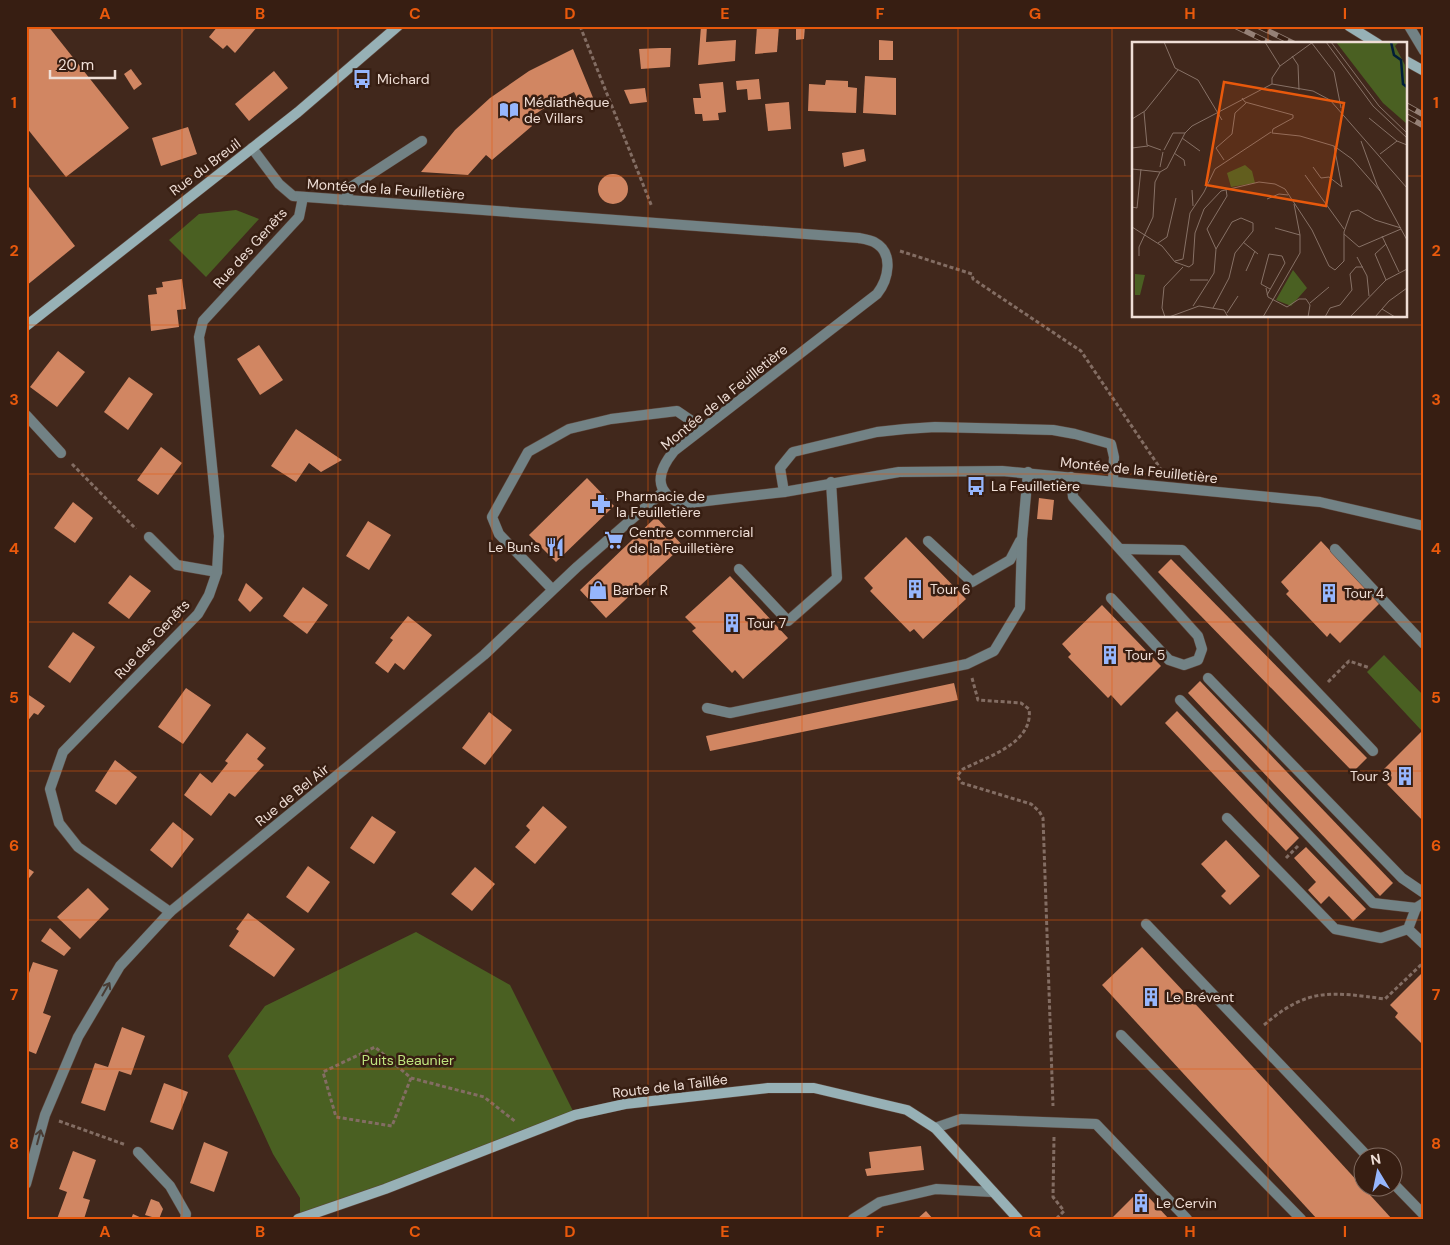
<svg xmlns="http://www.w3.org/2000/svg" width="1450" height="1245" font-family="'DM Sans',sans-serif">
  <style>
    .green { fill: #4a6022 }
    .building { fill: #d18662 }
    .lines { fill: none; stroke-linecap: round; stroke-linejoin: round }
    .lane-casing { stroke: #5d453a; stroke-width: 11 }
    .street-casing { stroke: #5d453a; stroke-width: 11 }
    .secondary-casing { stroke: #5d453a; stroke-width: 11 }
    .path { stroke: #836d63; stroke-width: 3; stroke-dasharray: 4 2.5; stroke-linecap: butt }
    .lane { stroke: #728285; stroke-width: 10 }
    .street { stroke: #728285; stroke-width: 10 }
    .secondary { stroke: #97b1b6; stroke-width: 10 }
    .rail-casing { stroke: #958076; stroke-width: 5.5 }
    .rail { stroke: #371e12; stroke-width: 4; stroke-dasharray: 11; stroke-linecap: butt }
    .oneway { stroke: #493c34 }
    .grid { fill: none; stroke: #e8590c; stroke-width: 1; stroke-opacity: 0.55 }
    .labels { text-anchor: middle; stroke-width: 5; stroke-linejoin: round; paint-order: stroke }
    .poi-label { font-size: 14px; fill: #efded6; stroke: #371e12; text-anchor: start }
    .street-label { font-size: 14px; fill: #efded6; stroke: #371e12 }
    .park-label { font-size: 14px; fill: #bfe57f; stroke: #371e12 }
    .inset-river { fill: none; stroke: #001d37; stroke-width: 2.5 }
    .inset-road { fill: none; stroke: #877166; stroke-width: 1 }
    .view { fill: #e8590c; fill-opacity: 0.15; stroke: #e8590c; stroke-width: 2.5 }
    .inset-edge { fill: none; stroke: #efded6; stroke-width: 2.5 }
    .neatline { fill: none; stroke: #e8590c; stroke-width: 2 }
    .grid-label { font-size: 16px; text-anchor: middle; font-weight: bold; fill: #e8590c }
  </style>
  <rect width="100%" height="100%" fill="#41281c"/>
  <!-- green -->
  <g class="green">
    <polygon points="236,210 259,219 206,277 169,240 199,214"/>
    <polygon points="1384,655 1424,696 1422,731 1367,672"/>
    <polygon points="416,932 510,985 575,1115 300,1218 300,1198 273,1154 228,1056 265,1006"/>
  </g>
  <!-- building -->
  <g class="building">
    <polygon points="26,26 48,26 129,128 66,177 26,127"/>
    <polygon points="218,26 258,26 235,53 227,45 223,49 209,37"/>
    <polygon points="701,26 707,26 706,42 736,40 735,61 698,65"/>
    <polygon points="757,26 779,26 777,52 755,54"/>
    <polygon points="796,26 805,26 804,39 796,40"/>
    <polygon points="879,40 893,41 893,60 879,60"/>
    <polygon points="660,48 671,48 670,67 641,69 639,49"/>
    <polygon points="573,49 594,100 581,106 574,92 552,103 528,119 532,126 492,160 486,155 468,175 421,172 455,130 490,98 529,71"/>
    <polygon points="131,69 142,84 134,90 124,74"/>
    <polygon points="274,71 288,88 249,121 235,104"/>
    <polygon points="865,76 896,78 896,115 863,113"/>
    <polygon points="759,79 761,99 748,100 747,89 737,90 736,81"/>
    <polygon points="826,80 848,81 848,87 857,88 856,113 808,111 809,84 825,85"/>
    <polygon points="723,82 726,112 718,113 719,120 703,121 702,114 695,114 693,98 701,98 699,84"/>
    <polygon points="645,88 647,102 630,104 624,90"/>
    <polygon points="789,102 791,129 768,131 765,104"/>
    <polygon points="188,127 197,154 161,166 152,138"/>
    <polygon points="864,149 866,161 844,167 842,153"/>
    <circle cx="613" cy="189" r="15"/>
    <polygon points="26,183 75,246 26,286"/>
    <polygon points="182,279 186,309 177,310 179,327 151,331 148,295 157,294 156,288 163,287 162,282"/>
    <polygon points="259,345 283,380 260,395 237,359"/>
    <polygon points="58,351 85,372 57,407 30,387"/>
    <polygon points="129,377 153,394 128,430 104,412"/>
    <polygon points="296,429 342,460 321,472 309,463 296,482 271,466"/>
    <polygon points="161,447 182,463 158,495 137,480"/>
    <polygon points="587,478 614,506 556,562 529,535"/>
    <polygon points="1039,498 1054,500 1052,520 1037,519"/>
    <polygon points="73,502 93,518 75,543 54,528"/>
    <polygon points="656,517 685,548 679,553 677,551 606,618 580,590"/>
    <polygon points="368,521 391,535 369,570 346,556"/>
    <polygon points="906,537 966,599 923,639 914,629 910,632 870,591 873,588 864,578"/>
    <polygon points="1321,541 1380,603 1340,643 1330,633 1327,637 1286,594 1289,591 1281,582"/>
    <polygon points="1171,559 1367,758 1353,772 1158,572"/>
    <polygon points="130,575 151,591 129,619 108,603"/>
    <polygon points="730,576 788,638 743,679 735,670 732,673 692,631 696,628 685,617"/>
    <polygon points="246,583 263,598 250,612 238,600"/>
    <polygon points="303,587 328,605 307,634 283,616"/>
    <polygon points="1102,605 1161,666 1121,706 1111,695 1108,698 1068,657 1071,654 1062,644"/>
    <polygon points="408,616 432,635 404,670 395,663 388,673 375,663 393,640 390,638"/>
    <polygon points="73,632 95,647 70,683 48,667"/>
    <polygon points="1200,681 1393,883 1380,896 1188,693"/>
    <polygon points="954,683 958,700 710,751 706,736"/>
    <polygon points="186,688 211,705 183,744 158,727"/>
    <polygon points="26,693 45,706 38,715 34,713 26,723"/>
    <polygon points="1177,711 1299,838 1286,851 1165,723"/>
    <polygon points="489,712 512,730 485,765 462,748"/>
    <polygon points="1422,731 1424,732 1424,822 1387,784 1391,781 1382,771"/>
    <polygon points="247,733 266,748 257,759 264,765 235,797 229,793 211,816 184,795 200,773 212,783 228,763 225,761"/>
    <polygon points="115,760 137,777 116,805 95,791"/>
    <polygon points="543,806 567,827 535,864 515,847 530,830 526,826"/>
    <polygon points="372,816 396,832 374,864 350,848"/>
    <polygon points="173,822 194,839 172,868 150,850"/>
    <polygon points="1226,840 1260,876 1230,905 1221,896 1226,891 1201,864"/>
    <polygon points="1306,847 1366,909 1353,921 1329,896 1321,904 1308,890 1316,882 1294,858"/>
    <polygon points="308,866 330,882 308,913 286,897"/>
    <polygon points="26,867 34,872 26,882"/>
    <polygon points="475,867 495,884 472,911 451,894"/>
    <polygon points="88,888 109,909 80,939 57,917"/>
    <polygon points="248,913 295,949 274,977 229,946 239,931 236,929"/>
    <polygon points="50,928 71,948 64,956 41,941"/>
    <polygon points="1142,947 1200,1009 1392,1219 1317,1219 1102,985"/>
    <polygon points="33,962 58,970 43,1013 51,1016 36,1054 26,1050 26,981"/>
    <polygon points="1424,971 1424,1046 1395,1017 1398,1013 1390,1005"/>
    <polygon points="122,1027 145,1036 131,1075 119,1071 105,1111 81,1103 95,1063 108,1067"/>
    <polygon points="164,1083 188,1092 173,1130 150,1122"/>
    <polygon points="204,1142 228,1152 214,1192 190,1183"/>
    <polygon points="921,1146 924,1170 867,1176 865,1169 871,1168 869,1152"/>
    <polygon points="73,1151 96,1160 83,1198 90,1200 84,1219 57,1219 67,1192 59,1189"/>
    <polygon points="1141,1189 1169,1219 1111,1219"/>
    <polygon points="151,1199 159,1202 163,1209 159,1219 145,1215"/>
    <polygon points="926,1211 933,1219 917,1219"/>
    <polygon points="133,1214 144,1219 131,1219"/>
  </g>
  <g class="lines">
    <!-- lane casing -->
    <g class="lane-casing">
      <g id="lane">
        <polyline points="345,200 351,187 422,141"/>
        <polyline points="1071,477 1073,497 1198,636 1202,649 1198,660 1184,665 1169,660 1111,598"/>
        <polyline points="784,492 780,468 793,452 877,432 905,429 935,427 1053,430 1075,434 1111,444 1114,457 1113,481"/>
        <polyline points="149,537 177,565 217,572"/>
        <polyline points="928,541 972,582 1010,560 1020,541"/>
        <polyline points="1121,549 1182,550 1373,751"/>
        <polyline points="1335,549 1424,644"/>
        <polyline points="739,569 788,621 837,578 831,482"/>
        <polyline points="552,589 499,534 492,517 528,452 569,429 611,419 677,411 702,428"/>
        <polyline points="1208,678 1402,878 1424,893"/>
        <polyline points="1180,700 1373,903 1416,908"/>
        <polyline points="707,708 730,713 967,664 994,651 1020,608 1022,539 1028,472"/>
        <polyline points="1408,929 1424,944"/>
        <polyline points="1121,1035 1301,1219"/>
        <polyline points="935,1128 961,1119 1096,1124 1187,1219"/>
      </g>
    </g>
    <!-- street casing -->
    <g class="street-casing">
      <g id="street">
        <polyline points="1409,26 1424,51"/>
        <path d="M 252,148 L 279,184 L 293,196 L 859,238 C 864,239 870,240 874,242 C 895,253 888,280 877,294 L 674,451 C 657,472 653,491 681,504 L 784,492 L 899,472 L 1002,471 L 1320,502 L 1424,526"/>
        <polyline points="26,415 61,453"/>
        <polyline points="1227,818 1335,929 1381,938 1408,929 1416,908 1424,903"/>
        <polyline points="170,912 78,847 59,823 50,789 63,752 198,614 209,595 217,572 219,536 199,337 203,321 299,217 303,197"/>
        <polyline points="1146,924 1369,1158"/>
        <polyline points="138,1152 170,1186 186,1214 185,1219"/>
        <polyline points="1392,1182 1424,1215"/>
        <polyline points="26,1184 45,1115 78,1037 120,966 170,912 484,655 577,567 664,491"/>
        <polyline points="853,1219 880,1202 936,1189 993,1192"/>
      </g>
    </g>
    <!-- secondary casing -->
    <g class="secondary-casing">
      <g id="secondary">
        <polyline points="1349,26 1378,44"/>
        <polyline points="1406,61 1424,71"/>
        <polyline points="26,326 298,112 398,26"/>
        <polyline points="298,1219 385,1189 575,1115 625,1104 768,1088 814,1088 907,1110 935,1128 1018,1219"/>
      </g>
    </g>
    <!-- path -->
    <g class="path">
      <polyline points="580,26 652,207"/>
      <polyline points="900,251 972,274 973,279 1081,351 1162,471"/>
      <polyline points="72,464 136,529"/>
      <path d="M 972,678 L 978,700 L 1021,703 L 1029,709 C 1034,743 987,757 963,769 L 957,776 L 962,783 L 1031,804 L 1039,811 L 1043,818 L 1053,1106"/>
      <polyline points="1328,682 1349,661 1370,668"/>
      <polyline points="1286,858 1298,846"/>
      <path d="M 1264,1025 C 1308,987 1331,992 1385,999 L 1424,962"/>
      <polyline points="411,1078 392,1126 336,1117 323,1072 375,1047 411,1078 484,1097 516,1122"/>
      <polyline points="59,1121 126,1145"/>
      <polyline points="1054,1137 1053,1197 1064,1211 1056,1219"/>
    </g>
    <!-- lane -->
    <use href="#lane" class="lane"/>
    <!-- street -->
    <use href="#street" class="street"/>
    <!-- secondary -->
    <use href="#secondary" class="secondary"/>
    <!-- rail casing -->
    <g class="rail-casing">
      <g id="rail">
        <polyline points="1235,26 1272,44"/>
        <polyline points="1258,26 1295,44"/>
        <polyline points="1406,105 1424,115"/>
        <polyline points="1406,116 1424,126"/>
      </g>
    </g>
    <!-- rail -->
    <use href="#rail" class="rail"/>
  </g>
  <!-- one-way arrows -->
  <defs><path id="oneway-shaft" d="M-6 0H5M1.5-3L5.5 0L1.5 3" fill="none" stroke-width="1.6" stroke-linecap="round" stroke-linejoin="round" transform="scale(1.25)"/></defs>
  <g class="oneway">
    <use href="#oneway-shaft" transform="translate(106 989) rotate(-60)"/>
    <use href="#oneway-shaft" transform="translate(39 1137) rotate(-75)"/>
  </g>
  <!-- grid -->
  <path class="grid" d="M 182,26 L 182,1219M 338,26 L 338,1219M 492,26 L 492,1219M 648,26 L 648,1219M 802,26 L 802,1219M 958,26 L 958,1219M 1112,26 L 1112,1219M 1268,26 L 1268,44M 26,176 L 1134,176M 1406,176 L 1424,176M 1268,316 L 1268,1219M 26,325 L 1424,325M 26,474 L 1424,474M 26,622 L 1424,622M 26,771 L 1424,771M 26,920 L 1424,920M 26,1069 L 1424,1069"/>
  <!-- icons -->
  <defs>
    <g id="bus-bare" transform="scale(1.5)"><path d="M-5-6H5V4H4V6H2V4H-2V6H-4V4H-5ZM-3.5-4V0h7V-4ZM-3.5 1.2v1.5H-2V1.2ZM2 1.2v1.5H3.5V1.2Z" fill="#96b6fd" stroke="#371e12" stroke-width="2.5" paint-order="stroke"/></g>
    <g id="library-bare" transform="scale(1.5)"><path d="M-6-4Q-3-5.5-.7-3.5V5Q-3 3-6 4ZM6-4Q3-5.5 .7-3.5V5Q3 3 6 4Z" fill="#96b6fd" stroke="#371e12" stroke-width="2.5" paint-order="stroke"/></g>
    <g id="pharmacy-bare" transform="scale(1.5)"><path d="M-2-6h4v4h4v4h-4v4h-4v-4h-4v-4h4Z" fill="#96b6fd" stroke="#371e12" stroke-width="2.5" paint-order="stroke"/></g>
    <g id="supermarket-bare" transform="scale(1.5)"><path d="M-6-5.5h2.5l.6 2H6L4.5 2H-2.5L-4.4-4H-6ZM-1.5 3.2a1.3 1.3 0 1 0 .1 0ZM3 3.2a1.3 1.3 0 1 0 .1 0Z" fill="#96b6fd" stroke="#371e12" stroke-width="2.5" paint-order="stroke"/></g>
    <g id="restaurant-bare" transform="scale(1.5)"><path d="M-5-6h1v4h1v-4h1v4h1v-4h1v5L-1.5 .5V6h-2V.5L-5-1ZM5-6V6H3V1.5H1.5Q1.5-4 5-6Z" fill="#96b6fd" stroke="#371e12" stroke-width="2.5" paint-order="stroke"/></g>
    <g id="building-bare" transform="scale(1.5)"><path d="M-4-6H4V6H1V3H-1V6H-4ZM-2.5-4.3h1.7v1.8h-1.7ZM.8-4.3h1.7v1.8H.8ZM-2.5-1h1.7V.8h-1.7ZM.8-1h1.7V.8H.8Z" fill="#96b6fd" stroke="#371e12" stroke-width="2.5" paint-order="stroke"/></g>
    <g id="shop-bare" transform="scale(1.5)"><path d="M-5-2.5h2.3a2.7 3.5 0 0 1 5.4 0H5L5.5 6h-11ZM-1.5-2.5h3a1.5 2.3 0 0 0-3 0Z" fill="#96b6fd" stroke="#371e12" stroke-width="2.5" paint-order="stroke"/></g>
  </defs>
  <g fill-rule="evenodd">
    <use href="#bus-bare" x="362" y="79"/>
    <use href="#library-bare" x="509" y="110"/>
    <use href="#bus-bare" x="976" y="486"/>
    <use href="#pharmacy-bare" x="601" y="504"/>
    <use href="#supermarket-bare" x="614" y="540"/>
    <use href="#restaurant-bare" x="555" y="547"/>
    <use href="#building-bare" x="915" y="589"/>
    <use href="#shop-bare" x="598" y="590"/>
    <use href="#building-bare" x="1329" y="593"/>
    <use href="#building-bare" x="732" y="623"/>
    <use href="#building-bare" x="1110" y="655"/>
    <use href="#building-bare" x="1405" y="776"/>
    <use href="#building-bare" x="1151" y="997"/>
    <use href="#building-bare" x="1141" y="1203"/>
  </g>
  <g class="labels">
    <!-- poi labels -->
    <g class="poi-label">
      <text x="377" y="84">Michard</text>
      <text x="524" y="107">Médiathèque<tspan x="524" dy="16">de Villars</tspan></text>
      <text x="991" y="491">La Feuilletière</text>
      <text x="616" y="501">Pharmacie de<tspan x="616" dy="16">la Feuilletière</tspan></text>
      <text x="629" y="537">Centre commercial<tspan x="629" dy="16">de la Feuilletière</tspan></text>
      <text x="540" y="552" text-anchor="end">Le Bun's</text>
      <text x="930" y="594">Tour 6</text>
      <text x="613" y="595">Barber R</text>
      <text x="1344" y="598">Tour 4</text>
      <text x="747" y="628">Tour 7</text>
      <text x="1125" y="660">Tour 5</text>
      <text x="1390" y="781" text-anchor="end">Tour 3</text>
      <text x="1166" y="1002">Le Brévent</text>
      <text x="1156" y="1208">Le Cervin</text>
    </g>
    <!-- street labels -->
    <g class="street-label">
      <text transform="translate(205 167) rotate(-37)" y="5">Rue du Breuil</text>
      <text transform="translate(386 189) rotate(4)" y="5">Montée de la Feuilletière</text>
      <text transform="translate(250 248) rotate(-48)" y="5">Rue des Genêts</text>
      <text transform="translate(724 397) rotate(-39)" y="5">Montée de la Feuilletière</text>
      <text transform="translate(1139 470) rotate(6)" y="5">Montée de la Feuilletière</text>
      <text transform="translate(152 639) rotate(-47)" y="5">Rue des Genêts</text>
      <text transform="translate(292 795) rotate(-39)" y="5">Rue de Bel Air</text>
      <text transform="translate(670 1086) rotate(-7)" y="5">Route de la Taillée</text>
    </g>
    <!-- park labels -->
    <g class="park-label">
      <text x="408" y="1065">Puits Beaunier</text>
    </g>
  </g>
  <!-- overview -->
  <g transform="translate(1132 42)">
    <rect width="275" height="275" fill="#41281c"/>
    <path d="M 204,0 L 267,0 L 263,4 L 273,23 L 275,82 L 251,61 ZM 113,123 L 120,129 L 123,141 L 99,145 L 95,131 ZM 161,228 L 175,246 L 159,264 L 144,258 ZM 3,232 L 13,233 L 8,253 L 3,253 Z" fill="#4a6022"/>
    <path class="inset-river" d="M 259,0 L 262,13 L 269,18 L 271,42 L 275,45"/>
    <path class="inset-road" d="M 32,0 L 43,26 L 66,38 L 90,78M 103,0 L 121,0M 133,0 L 148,24M 179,0 L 202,30 L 209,66M 194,0 L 241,64 L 275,96M 199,0 L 247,64 L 275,91M 160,14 L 166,23 L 167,48M 140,42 L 140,36 L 148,24 L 181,0M 110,56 L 113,60 L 161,73 L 161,76 L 141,87 L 140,91 L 168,94 L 202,104 L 220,117 L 249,150M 12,70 L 15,103 L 29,108M 237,76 L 265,99M 0,77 L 13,69 L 46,28M 50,96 L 68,109M 229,99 L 245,143 L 275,198M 0,106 L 16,104M 32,108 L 41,91 L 53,91M 42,111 L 52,118 L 53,124M 248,112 L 265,99 L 275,103M 92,118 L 84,106 L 100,92 L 103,71 L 114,61M 28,125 L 31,110M 181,125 L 189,136 L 197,135 L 210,145 L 202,104M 0,127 L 28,130M 28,130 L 35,126 L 53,91 L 60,84 L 140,42 L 181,49 L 198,58 L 275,146M 173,133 L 212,187M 60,148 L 61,164M 135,157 L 147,152 L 156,153M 0,165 L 5,166 L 9,127M 0,185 L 30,204 L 43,220 L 57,225 L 61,222 L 63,191 L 72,167 L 89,149 L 127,140 L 143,142 L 153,147 L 180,188 L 197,224 L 203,228 L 212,219 L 212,190 L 219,170 L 226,168 L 243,178 L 269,186M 143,186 L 168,193M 212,192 L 227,205 L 269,187M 250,194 L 267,230M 111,200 L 126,212M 26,201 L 35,195 L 44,156M 7,214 L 7,205 L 21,175 L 23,140 L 28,130M 225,215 L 235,234 L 237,254M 43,219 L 51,217 L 58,171 L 72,150 L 83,127 L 139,90M 114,229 L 123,209M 58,238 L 76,238M 254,238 L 243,212 L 254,202M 134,246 L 136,255 L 155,265 L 167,257 L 174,257 L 178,263 L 176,275M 135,253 L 153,221 L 150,214 L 137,212 L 129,242 L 138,247M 178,261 L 197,245M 61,264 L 82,231 L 84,207 L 75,187 L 95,154 L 94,147M 81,266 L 97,236 L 103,211 L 121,189 L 121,181 L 109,176 L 100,180 L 84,207M 250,267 L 263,275M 95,271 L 106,254M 33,275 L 30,266 L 32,245 L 51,225M 37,275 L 67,264 L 92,268 L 96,275M 131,275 L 168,211 L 168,193 L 162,162M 193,275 L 198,266 L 208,263 L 220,248 L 218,232 L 224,225 L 231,225M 218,275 L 254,238 L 275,227M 243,275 L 257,259 L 275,246"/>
    <path class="view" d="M 92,40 L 212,61 L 194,164 L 74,143 Z"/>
    <rect width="275" height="275" class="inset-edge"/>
  </g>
  <!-- border -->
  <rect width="1450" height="1245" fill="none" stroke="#371e12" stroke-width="55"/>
  <!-- north arrow -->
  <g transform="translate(1378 1172) rotate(350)"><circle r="24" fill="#371e12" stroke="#816b60"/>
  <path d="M0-4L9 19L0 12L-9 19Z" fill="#96b6fd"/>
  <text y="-8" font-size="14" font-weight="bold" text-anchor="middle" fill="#efded6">N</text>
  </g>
  <!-- scale -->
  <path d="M50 70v8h65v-8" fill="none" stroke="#efded6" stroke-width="2.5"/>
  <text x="58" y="70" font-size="15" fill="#efded6" stroke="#371e12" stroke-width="4" paint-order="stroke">20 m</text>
  <rect x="28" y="28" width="1394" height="1190" class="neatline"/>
  <g class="grid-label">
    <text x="105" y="19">A</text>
    <text x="260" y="19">B</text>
    <text x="415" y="19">C</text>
    <text x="570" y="19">D</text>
    <text x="725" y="19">E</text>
    <text x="880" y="19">F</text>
    <text x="1035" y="19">G</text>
    <text x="1190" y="19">H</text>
    <text x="1345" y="19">I</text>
    <text x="14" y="108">1</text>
    <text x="1436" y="108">1</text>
    <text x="14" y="256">2</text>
    <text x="1436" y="256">2</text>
    <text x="14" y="405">3</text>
    <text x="1436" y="405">3</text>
    <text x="14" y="554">4</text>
    <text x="1436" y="554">4</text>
    <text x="14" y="703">5</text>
    <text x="1436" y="703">5</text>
    <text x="14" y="851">6</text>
    <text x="1436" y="851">6</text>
    <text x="14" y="1000">7</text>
    <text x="1436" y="1000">7</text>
    <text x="14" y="1149">8</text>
    <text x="1436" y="1149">8</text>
    <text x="105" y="1237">A</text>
    <text x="260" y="1237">B</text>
    <text x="415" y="1237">C</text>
    <text x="570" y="1237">D</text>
    <text x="725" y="1237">E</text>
    <text x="880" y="1237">F</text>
    <text x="1035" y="1237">G</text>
    <text x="1190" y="1237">H</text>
    <text x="1345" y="1237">I</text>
  </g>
</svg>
